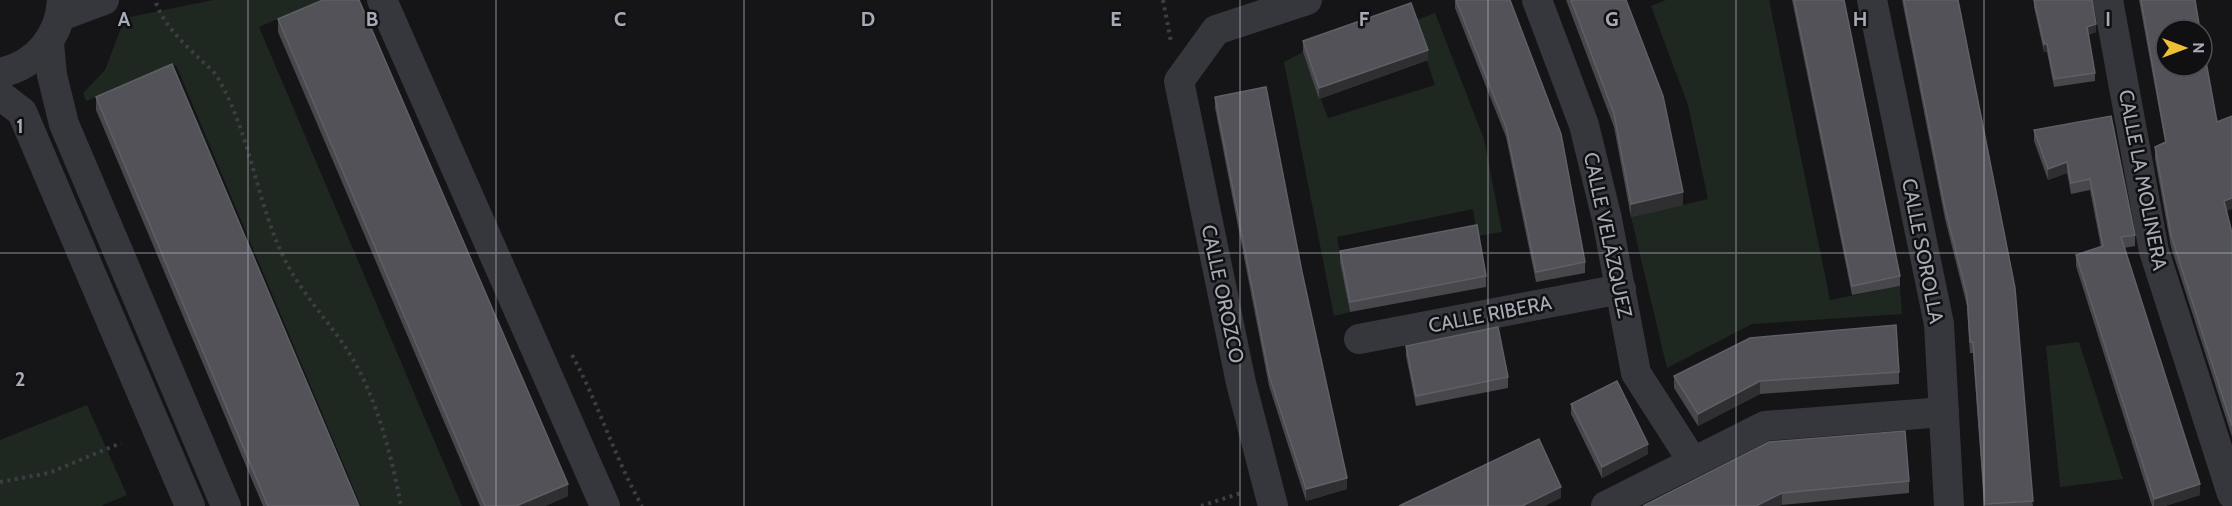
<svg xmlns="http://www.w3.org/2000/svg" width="2232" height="506" font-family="Cabin,sans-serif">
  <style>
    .green { fill: #1f2721 }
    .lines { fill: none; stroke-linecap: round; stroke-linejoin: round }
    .path { stroke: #3c3e43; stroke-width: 4; stroke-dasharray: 3 4.5; stroke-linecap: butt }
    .street { stroke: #36373c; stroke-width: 30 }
    .wall { fill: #47474c }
    .shaded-wall { fill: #2f2f32 }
    .building { fill: #525258; stroke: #5f6066; stroke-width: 1.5 }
    .grid { fill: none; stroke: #a7abb7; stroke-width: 1.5; stroke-opacity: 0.55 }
    .labels { text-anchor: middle; stroke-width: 5; stroke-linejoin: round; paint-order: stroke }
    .street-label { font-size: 20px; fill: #a7abb7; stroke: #101012 }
    .grid-label { font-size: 20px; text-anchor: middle; font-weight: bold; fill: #a7abb7; stroke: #101012; stroke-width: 5; stroke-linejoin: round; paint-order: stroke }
  </style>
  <rect width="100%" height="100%" fill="#151517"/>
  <!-- green -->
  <g class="green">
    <polygon points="213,0 323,0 259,27 462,506 361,506 176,65 86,101 83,93 105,70 125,18"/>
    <polygon points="1666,0 1769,0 1830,300 1900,286 1902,314 1752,324 1667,368 1631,217 1708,199 1688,105 1651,6"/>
    <polygon points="1435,13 1484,139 1502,232 1477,236 1473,209 1337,237 1350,312 1334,316 1284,62 1303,52 1328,118 1435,85 1414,21"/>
    <polygon points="2079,342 2123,479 2060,487 2046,346"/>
    <polygon points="87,405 127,495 101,506 0,506 0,440"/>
  </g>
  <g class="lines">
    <!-- path -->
    <g class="path">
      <polyline points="1163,0 1171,42"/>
      <path d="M 156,3 C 164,25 184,44 201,60 C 207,66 215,72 219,80 C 250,134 256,198 282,254 C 298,289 325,317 346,348 C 376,394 391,453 401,506"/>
      <path d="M 572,355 C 599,404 614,457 642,506"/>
      <polyline points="0,482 49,473 121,443"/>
      <polyline points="1201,506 1241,493"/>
    </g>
    <!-- street -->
    <g class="street">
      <polyline points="382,0 605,506"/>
      <polyline points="1537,0 1584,125 1607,219 1636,373 1693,462"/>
      <polyline points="1872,0 1939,324 1949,506"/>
      <polyline points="2108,0 2154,251 2232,494"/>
      <polyline points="61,16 104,0"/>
      <polyline points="49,43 52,75 64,124 226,506"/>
      <path d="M 0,73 C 36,65 60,37 62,0"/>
      <polyline points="0,95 22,112 190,506"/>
      <polyline points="1359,339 1621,289"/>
      <polyline points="1273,506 1241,383 1179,81 1216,30 1307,0"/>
      <polyline points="1606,506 1765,426 1944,412"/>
    </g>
  </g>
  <!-- wall -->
  <g class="wall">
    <polygon points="1455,0 1510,0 1585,262 1585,273 1536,282 1506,137 1455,8"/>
    <polygon points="1566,0 1626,0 1683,205 1631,217 1614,127"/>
    <polygon points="1792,0 1844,0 1900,276 1900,286 1852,295"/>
    <polygon points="1902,0 1958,0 2033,506 1984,506 1973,353 1970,353 1967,306 1945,219"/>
    <polygon points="2034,0 2096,32 2088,35 2095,73 2095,81 2054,87 2047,52 2044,52 2034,7"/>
    <polygon points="2139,0 2195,0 2226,211 2232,233 2232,437 2171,247 2155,159 2155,147 2165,142"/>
    <polygon points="278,19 568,496 545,506 480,506 278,32"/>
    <polygon points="1303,41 1428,60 1319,99 1303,52"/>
    <polygon points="96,97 359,506 263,506 96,110"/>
    <polygon points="1215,97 1302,272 1347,489 1306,501 1269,386 1215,108"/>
    <polygon points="2111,116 2135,235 2135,246 2124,248 2200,495 2165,506 2152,506 2076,266 2076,255 2101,247 2090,190 2071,194 2067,173 2048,180 2034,141 2034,130"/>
    <polygon points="1340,251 1486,276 1486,287 1350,312 1340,262"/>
    <polygon points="1406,346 1508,377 1508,388 1416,406 1406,356"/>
    <polygon points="1899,372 1899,384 1760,394 1698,426 1674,388 1674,376"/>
    <polygon points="1571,404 1648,454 1602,478 1571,414"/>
    <polygon points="1909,481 1909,493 1782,505 1643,506"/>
  </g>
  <!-- shaded-wall -->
  <g class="shaded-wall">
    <polygon points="2096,24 2096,32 2087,35 2087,27"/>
    <rect x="2044" y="44" width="3" height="8"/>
    <polygon points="1428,50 1428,60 1319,99 1319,88"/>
    <polygon points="2067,162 2067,173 2048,180 2048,169"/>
    <polygon points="1683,192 1683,205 1631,217 1631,204"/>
    <polygon points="2232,198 2232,209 2224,212 2224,201"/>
    <polygon points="1760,381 1760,394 1698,426 1698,414"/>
    <polygon points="1648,444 1648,454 1602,478 1602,467"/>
    <polygon points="1347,478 1347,489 1306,501 1306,489"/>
    <polygon points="568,484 568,496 545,506 516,506"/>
    <polygon points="2200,484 2200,495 2165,506 2154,506 2154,499"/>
    <polygon points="1561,487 1561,498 1545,506 1522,506"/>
    <polygon points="1782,493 1782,505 1780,506 1756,506"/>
  </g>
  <!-- building -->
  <g class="building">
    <polygon points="323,0 359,0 568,484 516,506 485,506 278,19"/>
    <polygon points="1456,0 1510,0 1561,134 1585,262 1536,272 1506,127"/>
    <polygon points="1571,0 1626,0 1663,96 1683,192 1631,204 1614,114"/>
    <polygon points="1794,0 1844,0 1900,276 1852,286"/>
    <polygon points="1904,0 1958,0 2015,288 2033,501 1985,504 1973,342 1970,342 1967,295 1945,208"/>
    <polygon points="2034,0 2092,0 2096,24 2087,27 2095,73 2054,79 2047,44 2044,44"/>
    <polygon points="2141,0 2195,0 2200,30 2166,30 2166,66 2202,66 2202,40 2217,122 2232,116 2232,198 2224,201 2232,233 2232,426 2171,235 2155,147 2166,142"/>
    <polygon points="1411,3 1428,50 1319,88 1303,41"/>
    <polygon points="172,64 359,506 268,506 96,97"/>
    <polygon points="1266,87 1302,272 1347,478 1306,489 1269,375 1215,97"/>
    <polygon points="2111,116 2135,235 2121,237 2200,484 2154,499 2076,255 2103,246 2090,179 2071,183 2067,162 2048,169 2034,130"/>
    <polygon points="1477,225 1486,276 1350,302 1340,251"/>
    <polygon points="1896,325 1899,372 1760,381 1698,414 1674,376 1750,338"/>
    <polygon points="1498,327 1508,377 1416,396 1406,346"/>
    <polygon points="1617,381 1648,444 1602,467 1571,404"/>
    <polygon points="1905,431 1909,481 1782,493 1756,506 1643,506 1769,442"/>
    <polygon points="1539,439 1561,487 1522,506 1399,506"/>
  </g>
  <!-- grid -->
  <path class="grid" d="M 248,0 L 248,506M 496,0 L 496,506M 744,0 L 744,506M 992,0 L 992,506M 1240,0 L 1240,506M 1488,0 L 1488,506M 1736,0 L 1736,506M 1984,0 L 1984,506M 0,253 L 2232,253"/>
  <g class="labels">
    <!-- street labels -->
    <g class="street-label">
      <text transform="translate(2143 180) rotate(79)" y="7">CALLE LA MOLINERA</text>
      <text transform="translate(1608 235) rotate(78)" y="7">CALLE VELÁZQUEZ</text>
      <text transform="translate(1923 251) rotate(79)" y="7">CALLE SOROLLA</text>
      <text transform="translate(1223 294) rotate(78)" y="7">CALLE OROZCO</text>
      <text transform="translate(1490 314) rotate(-11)" y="7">CALLE RIBERA</text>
    </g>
  </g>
  <g class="grid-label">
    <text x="124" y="26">A</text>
    <text x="372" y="26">B</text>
    <text x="620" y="26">C</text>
    <text x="868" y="26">D</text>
    <text x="1116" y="26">E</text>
    <text x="1364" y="26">F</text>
    <text x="1612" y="26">G</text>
    <text x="1860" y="26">H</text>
    <text x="2108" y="26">I</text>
    <text x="20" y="133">1</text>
    <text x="20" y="386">2</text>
  </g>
  <!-- north arrow -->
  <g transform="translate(2184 48) rotate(90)"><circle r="28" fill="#101012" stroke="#4c4e54" stroke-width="1.5"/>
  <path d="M0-4.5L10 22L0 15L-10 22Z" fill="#efc035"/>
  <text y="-9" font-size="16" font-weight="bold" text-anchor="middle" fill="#a7abb7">N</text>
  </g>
</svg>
